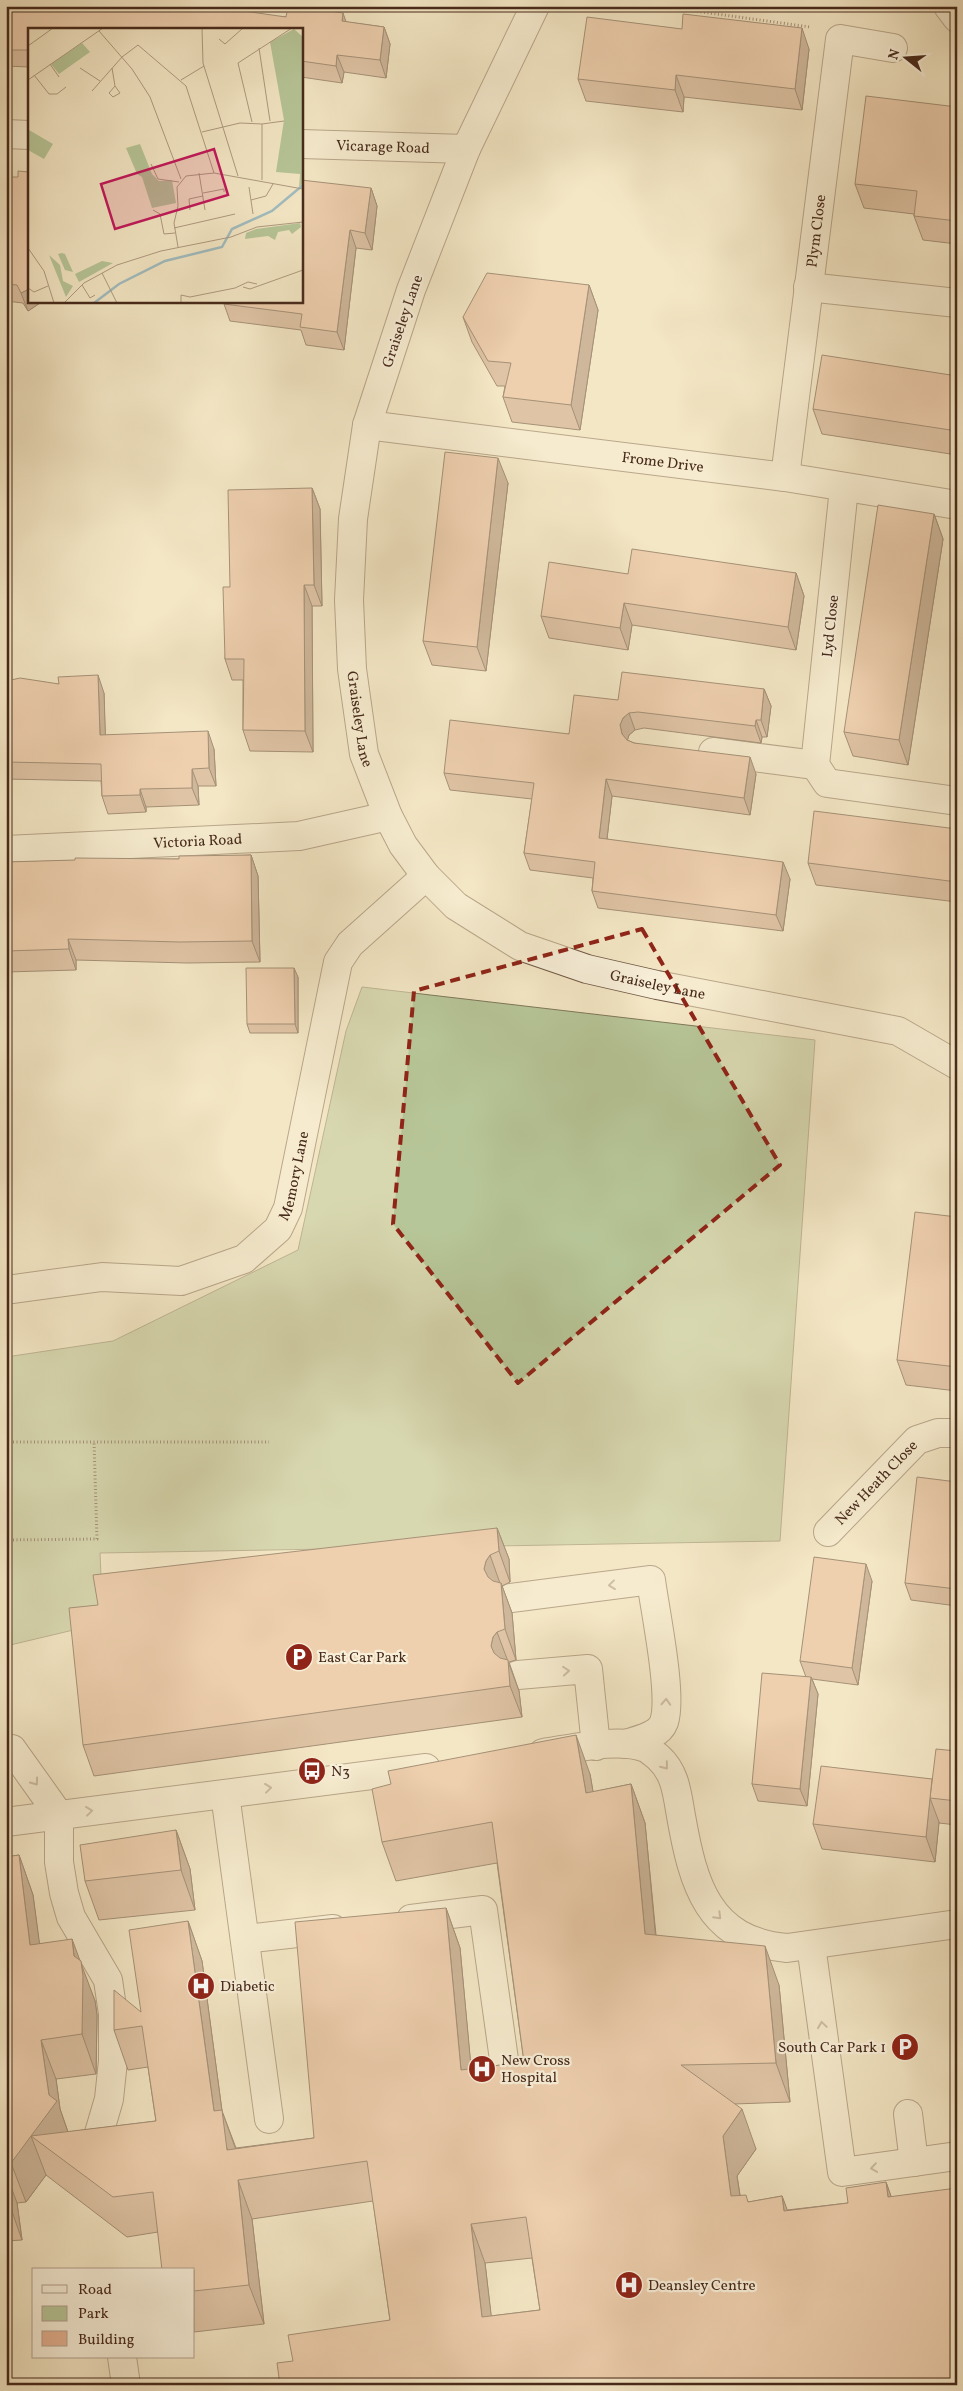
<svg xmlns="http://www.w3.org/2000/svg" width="963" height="2391" font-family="Vollkorn,serif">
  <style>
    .green { fill: #b7c698; stroke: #7f785a }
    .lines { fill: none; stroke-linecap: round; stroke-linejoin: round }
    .minor-casing { stroke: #725946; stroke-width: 30 }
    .path { stroke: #472a1b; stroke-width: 3; stroke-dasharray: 1 2.5; stroke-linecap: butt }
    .minor { stroke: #f8efd9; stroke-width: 28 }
    .wall { fill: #c6997e; stroke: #472a1b; fill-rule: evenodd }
    .shaded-wall { fill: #a17d67; stroke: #472a1b }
    .building { fill: #e6b293; stroke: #472a1b; fill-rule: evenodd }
    .oneway { stroke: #a08c7a }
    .marked { fill: none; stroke: #8f2418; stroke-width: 4; stroke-dasharray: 10 6; stroke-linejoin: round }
    .labels { text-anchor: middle; stroke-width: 4.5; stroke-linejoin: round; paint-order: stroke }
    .street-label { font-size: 15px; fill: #472a1b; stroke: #f8efd9 }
    .poi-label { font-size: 15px; fill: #472a1b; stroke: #f8efd9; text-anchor: start }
    .inset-river { fill: none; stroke: #a1bdc0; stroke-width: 2.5 }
    .inset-road { fill: none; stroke: #af9b81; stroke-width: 1 }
    .view { fill: #c2185b; fill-opacity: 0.15; stroke: #c2185b; stroke-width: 2.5 }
    .inset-edge { fill: none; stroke: #472a1b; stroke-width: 2.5 }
  </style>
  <rect width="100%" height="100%" fill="#f4e7c5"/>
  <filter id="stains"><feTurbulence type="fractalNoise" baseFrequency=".004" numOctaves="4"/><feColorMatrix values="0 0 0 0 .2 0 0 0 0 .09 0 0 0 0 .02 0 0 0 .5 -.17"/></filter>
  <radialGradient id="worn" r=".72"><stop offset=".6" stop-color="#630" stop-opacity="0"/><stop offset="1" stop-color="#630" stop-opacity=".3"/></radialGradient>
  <!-- green -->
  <polygon class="green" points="362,987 815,1040 780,1541 100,1553 103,1623 6,1646 6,1357 113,1341 298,1250 346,1031"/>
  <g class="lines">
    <!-- minor casing -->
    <g class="minor-casing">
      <g id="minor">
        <path id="s1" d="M 535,6 L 466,149 L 411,290 L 367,425 L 353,519 L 349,600 L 352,669 L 364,754 L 388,816 L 403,845 L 426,876 L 456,906 L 520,946 L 587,969 L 657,985 L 898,1031 L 957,1065"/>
        <polyline points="948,6 957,18"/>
        <polyline points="6,134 29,135"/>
        <path id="s2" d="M 301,144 L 466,149"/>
        <polyline points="808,287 957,303"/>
        <path id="s3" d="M 367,425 L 785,477 L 957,505"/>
        <path id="s4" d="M 785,477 L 840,39 L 893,48"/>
        <polyline points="844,488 815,765 827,783 957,801"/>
        <polyline points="713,752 815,765"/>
        <path id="s5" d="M 6,850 L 299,836 L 388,816"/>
        <path id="s6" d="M 6,1290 L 102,1277 L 181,1281 L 244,1259 L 278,1229 L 288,1208 L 338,962 L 350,944 L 426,876"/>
        <path id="s7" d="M 828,1532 L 917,1440 L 938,1433 L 957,1433"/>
        <path d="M 511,1598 L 651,1580 C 655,1611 673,1696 664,1722 C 659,1736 638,1740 625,1744"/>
        <polyline points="518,1675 588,1669 596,1746"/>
        <polyline points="12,1749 59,1815 59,1862 64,1893 71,1917 108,1980 113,2014 113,2061 109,2099 97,2140"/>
        <path d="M 543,1753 C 572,1749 618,1737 646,1748 C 650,1750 654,1754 658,1757 C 676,1773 677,1794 681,1816 C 693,1884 708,1941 787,1948 L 957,1924"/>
        <polyline points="225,1794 269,2119"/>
        <polyline points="6,1822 426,1768"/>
        <polyline points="411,1919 483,1910 507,2081"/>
        <polyline points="245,1939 333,1929"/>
        <polyline points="811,1945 842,2172 957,2156"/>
        <polyline points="908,2114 914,2162"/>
        <polyline points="122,2357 126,2385"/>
      </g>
    </g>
    <!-- path -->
    <g class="path">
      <polyline points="659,6 810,27"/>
      <polyline points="6,1442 269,1442"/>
      <polyline points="6,1540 97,1539 94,1442"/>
    </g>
    <!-- minor -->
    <use href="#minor" class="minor"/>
  </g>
  <!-- wall -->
  <g class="wall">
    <polygon points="6,9 286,17 346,22 384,27 390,44 386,78 344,72 342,83 301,77 301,29 29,29 29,67 6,66"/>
    <polygon points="809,49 802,110 684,97 683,112 586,101 578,79"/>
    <polygon points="957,107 957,244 923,240 914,216 914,214 864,208 855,184"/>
    <polygon points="6,177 29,301 43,301 28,311 23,303 6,301"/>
    <polygon points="371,188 377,206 372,250 356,248 344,350 306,345 301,330 230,321 224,304"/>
    <polygon points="589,285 598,310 580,430 512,422 503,397 505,386 497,386 472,342 463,317"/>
    <polygon points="957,376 957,455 822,434 813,409"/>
    <polygon points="508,483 486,671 432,665 423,641"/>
    <polygon points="312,488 320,509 322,606 312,606 313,752 250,751 243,730 243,680 232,680 225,659 230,587"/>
    <polygon points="934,514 943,539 908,765 853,756 844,732"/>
    <polygon points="796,573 804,596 796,650 632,625 628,650 549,638 541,616 628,574"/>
    <polygon points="6,685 104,693 105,735 214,749 216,786 198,786 199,805 146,807 146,812 108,814 102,796 101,781 6,779"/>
    <polygon points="764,689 771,706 767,737 762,737 761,743 644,728 635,730 629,735 627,740 634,743 756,774 750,815 612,796 607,839 790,879 783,931 598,908 592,891 593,878 530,870 524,853 532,799 450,790 444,773 569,734 618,700"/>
    <polygon points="957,829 957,902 816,885 808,863"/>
    <polygon points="251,855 258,876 260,962 187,963 76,960 76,970 6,972 6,862 179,859"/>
    <polygon points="298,977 298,1033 250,1033 247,1024"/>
    <polygon points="957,1217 957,1391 906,1385 897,1360"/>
    <polygon points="957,1482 957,1606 911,1600 905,1583"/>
    <polygon points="497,1528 509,1559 510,1582 502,1586 512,1613 516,1660 509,1662 519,1691 522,1717 94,1776 83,1745"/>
    <polygon points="872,1581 858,1685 812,1679 818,1694 807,1806 758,1801 752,1784 806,1677 800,1661"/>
    <polygon points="957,1751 957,1825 939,1823 939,1822 935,1862 822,1849 813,1824 932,1779"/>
    <path d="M 590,1774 L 593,1792 L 631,1784 L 645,1823 L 656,1935 L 779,1985 L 790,2102 L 734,2104 L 756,2149 L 737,2176 L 740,2195 L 749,2202 L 782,2196 L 787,2210 L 848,2203 L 886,2182 L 957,2385 L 293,2361 L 390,2320 L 373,2201 L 252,2219 L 264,2324 L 194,2332 L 194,2270 L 158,2232 L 127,2237 L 46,2175 L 26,2202 L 17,2203 L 22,2240 L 6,2241 L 6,1857 L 19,1855 L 33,1895 L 39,1943 L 79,1960 L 95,2001 L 97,2015 L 96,2074 L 56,2079 L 60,2109 L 68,2132 L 156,2121 L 148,2067 L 128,2070 L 114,2030 L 141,2012 L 188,1921 L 202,1961 L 222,2111 L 236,2148 L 314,2138 L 446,1908 L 460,1948 L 471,2069 L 524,2062 L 497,1863 L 396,1881 L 382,1842 ZM 532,2258 L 540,2310 L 491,2316 L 485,2263 Z"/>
    <polygon points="176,1830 190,1869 195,1910 99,1920 85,1881"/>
  </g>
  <!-- shaded-wall -->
  <g class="shaded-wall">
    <polygon points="343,13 349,30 342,21"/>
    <polygon points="384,27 390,44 386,78 380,60"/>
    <polygon points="802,28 809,49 802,110 795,89"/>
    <polygon points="337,55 344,72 342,83 336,66"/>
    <polygon points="676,75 684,97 683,112 675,90"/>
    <polygon points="371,188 377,206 372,250 365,233"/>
    <polygon points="350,230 356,248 344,350 337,332"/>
    <polygon points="589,285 598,310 580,430 571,405"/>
    <polygon points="29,289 29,301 43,301 28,311 21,293"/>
    <polygon points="498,458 508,483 486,671 477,647"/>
    <polygon points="312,488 320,509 322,606 314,585"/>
    <polygon points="934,514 943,539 908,765 899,740"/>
    <polygon points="796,573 804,596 796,650 788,627"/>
    <polygon points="304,585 312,606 313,752 305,731"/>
    <polygon points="624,603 632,625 628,650 620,628"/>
    <polygon points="98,675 104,693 106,752 100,735"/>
    <polygon points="764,689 771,706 767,737 761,720"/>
    <polygon points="629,713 635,730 629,735 627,742 622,734 620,725 623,718"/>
    <polygon points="756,720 762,737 761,743 755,726"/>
    <polygon points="208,731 214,749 216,786 209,768"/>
    <polygon points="750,757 756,774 750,815 744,798"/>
    <polygon points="192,769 198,786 199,805 192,788"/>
    <polygon points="606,779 612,796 605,855 599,838"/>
    <polygon points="140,789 146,807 146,812 140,795"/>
    <polygon points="251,855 258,876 260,962 252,941"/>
    <polygon points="783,862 790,879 783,931 776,915"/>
    <polygon points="68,939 76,960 76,970 69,949"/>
    <polygon points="294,968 298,977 298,1033 295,1024"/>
    <polygon points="497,1528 509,1559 510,1582 499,1551"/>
    <polygon points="490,1555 501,1586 496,1600 484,1569 486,1561"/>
    <polygon points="866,1564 872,1581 858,1685 852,1668"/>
    <polygon points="501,1583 512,1613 516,1660 505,1629"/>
    <polygon points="497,1632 519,1691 522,1717 510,1686 503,1677 491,1646 493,1637"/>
    <polygon points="811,1677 818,1694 807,1806 800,1789"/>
    <polygon points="576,1735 590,1774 600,1832 586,1793"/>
    <polygon points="932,1779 930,1798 939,1822 935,1862 926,1837"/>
    <polygon points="631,1784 645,1823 659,1973 645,1934"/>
    <polygon points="176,1830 190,1869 195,1910 181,1870"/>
    <polygon points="19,1855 33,1895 45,1984 30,1945"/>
    <polygon points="446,1908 460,1948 475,2109 461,2070"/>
    <polygon points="188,1921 202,1961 222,2111 236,2150 238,2180 214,2111"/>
    <polygon points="72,1939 95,2001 97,2015 96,2074 82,2034 74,1956"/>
    <polygon points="765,1946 779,1985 790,2102 776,2063"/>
    <polygon points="41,2040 56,2079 60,2109 71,2141 31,2136 46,2175 26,2202 11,2163 49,2095"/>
    <polygon points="742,2109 756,2149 737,2176 746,2236 731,2196 723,2136"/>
    <polygon points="6,2173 17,2203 22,2240 8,2200 6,2188"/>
    <polygon points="238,2180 252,2219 264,2324 249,2285"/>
    <polygon points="886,2182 900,2222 888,2197"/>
    <polygon points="782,2196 797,2236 784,2211"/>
    <polygon points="471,2224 485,2263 496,2356 482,2317"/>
  </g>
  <!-- building -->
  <g class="building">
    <polygon points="51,6 208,6 286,17 288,6 293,6 343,13 342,21 384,27 380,60 337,55 336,66 301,61 301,29 29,29 29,50 6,50 6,9 51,10"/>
    <polygon points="683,14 802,28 795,89 676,75 675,90 578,79 587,17 682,29"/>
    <polygon points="866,96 957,107 957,221 914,216 917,191 855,184"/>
    <polygon points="18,171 29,172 29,289 21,293 17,285 6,284 6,177 18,177"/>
    <polygon points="301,180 371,188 365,233 350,230 337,332 300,327 302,314 224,304 224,301 301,301"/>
    <polygon points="487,273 589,285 571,405 503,397 511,363 488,361 463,317"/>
    <polygon points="822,355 957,376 957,431 813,409"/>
    <polygon points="445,452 498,458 477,647 423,641"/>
    <polygon points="312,488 314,585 304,585 305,731 243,730 244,659 225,659 223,587 230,587 228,490"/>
    <polygon points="878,505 934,514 899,740 844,732"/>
    <polygon points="632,549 796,573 788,627 624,603 620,628 541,616 549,562 628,574"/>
    <polygon points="622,672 764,689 761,720 756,720 755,726 638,712 629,713 623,718 620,725 622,734 627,740 634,743 750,757 744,798 606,779 599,838 783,862 776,915 592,891 595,862 524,853 534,783 444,773 450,720 569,734 574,695 618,700"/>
    <polygon points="98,675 100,735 208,731 209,768 192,769 192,788 140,789 140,795 102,796 101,764 6,762 6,685 11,680 20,678 59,684 58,677"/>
    <polygon points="814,811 957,829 957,882 808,863"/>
    <polygon points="251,855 252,941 180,942 68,939 69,949 6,951 6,862 75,860 75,858 179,859 179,856"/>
    <polygon points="246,968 294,968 295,1024 247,1024"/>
    <polygon points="915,1212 957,1217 957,1367 897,1360"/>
    <polygon points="917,1477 957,1482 957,1589 905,1583"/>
    <polygon points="497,1528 499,1551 490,1555 486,1561 484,1569 488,1577 493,1581 501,1583 505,1629 497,1632 493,1637 491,1646 494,1653 500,1658 508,1660 510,1686 83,1745 69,1608 98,1605 93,1575"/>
    <polygon points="814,1557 866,1564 852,1668 800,1661"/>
    <polygon points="762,1673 811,1677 800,1789 752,1784"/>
    <path d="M 576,1735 L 586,1793 L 631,1784 L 645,1934 L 765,1946 L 776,2063 L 681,2065 L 742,2109 L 723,2136 L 731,2196 L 746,2195 L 748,2202 L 782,2196 L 784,2211 L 848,2203 L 846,2188 L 886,2182 L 888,2197 L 957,2188 L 957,2385 L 280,2385 L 277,2363 L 293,2361 L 288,2335 L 390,2320 L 367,2161 L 238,2180 L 249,2285 L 194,2291 L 194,2270 L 162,2270 L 153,2192 L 113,2197 L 31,2136 L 156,2121 L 142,2026 L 114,2030 L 114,1990 L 141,2012 L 129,1930 L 188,1921 L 214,2111 L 222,2110 L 227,2150 L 314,2138 L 295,1922 L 446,1908 L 461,2070 L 524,2062 L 492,1822 L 382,1842 L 372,1789 L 391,1784 L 388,1771 ZM 526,2217 L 540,2310 L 482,2317 L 471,2224 Z"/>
    <polygon points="936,1749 957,1751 957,1801 930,1798"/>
    <polygon points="821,1766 932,1779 926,1837 813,1824"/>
    <polygon points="176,1830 181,1870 85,1881 80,1845"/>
    <polygon points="19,1855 30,1945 72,1939 74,1956 81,1961 83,1976 82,2034 41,2040 49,2095 57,2101 11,2163 6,2163 6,1857"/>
    <polygon points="6,2188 8,2200 6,2200"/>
  </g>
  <!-- one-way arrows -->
  <defs><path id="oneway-chevron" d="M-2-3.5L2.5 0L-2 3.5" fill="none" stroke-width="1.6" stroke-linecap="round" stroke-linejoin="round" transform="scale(1.25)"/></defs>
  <g class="oneway">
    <use href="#oneway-chevron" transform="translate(612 1585) rotate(173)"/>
    <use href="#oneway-chevron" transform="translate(566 1671) rotate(-5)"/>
    <use href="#oneway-chevron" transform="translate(666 1702) rotate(-87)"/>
    <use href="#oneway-chevron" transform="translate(665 1766) rotate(51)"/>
    <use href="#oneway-chevron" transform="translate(35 1782) rotate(54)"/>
    <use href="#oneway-chevron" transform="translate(268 1788) rotate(-7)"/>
    <use href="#oneway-chevron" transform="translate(89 1811) rotate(-7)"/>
    <use href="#oneway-chevron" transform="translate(718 1916) rotate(45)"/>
    <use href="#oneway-chevron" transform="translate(822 2025) rotate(-98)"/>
    <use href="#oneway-chevron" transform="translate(874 2168) rotate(172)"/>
  </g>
  <!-- marked area -->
  <path d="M0 0H963V2391H0ZM 642,929 L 780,1165 L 518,1383 L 393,1224 L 414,991 Z" fill="#f4e7c5" fill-opacity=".55" fill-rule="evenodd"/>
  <path class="marked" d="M 642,929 L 780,1165 L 518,1383 L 393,1224 L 414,991 Z"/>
  <!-- icons -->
  <defs>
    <g id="parking-disc" transform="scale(1.4375)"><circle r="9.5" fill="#8f2418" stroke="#f8efd9"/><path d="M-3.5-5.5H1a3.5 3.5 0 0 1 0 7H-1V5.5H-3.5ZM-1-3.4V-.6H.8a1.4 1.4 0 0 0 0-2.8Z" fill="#fff"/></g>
    <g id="bus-disc" transform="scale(1.4375)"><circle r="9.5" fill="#8f2418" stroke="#f8efd9"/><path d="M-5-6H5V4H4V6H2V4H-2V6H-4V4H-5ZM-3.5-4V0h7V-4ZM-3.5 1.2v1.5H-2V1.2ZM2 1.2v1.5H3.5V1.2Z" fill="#fff"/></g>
    <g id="hospital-disc" transform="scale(1.4375)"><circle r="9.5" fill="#8f2418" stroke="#f8efd9"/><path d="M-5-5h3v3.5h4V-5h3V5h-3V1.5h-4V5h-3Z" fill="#fff"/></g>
  </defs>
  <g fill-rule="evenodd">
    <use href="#parking-disc" x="299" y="1657"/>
    <use href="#bus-disc" x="312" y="1771"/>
    <use href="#hospital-disc" x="201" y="1986"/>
    <use href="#parking-disc" x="905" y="2047"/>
    <use href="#hospital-disc" x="482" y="2069"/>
    <use href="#hospital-disc" x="629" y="2285"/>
  </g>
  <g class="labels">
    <!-- street labels -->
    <g class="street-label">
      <text dy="5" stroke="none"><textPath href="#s2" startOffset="82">Vicarage Road</textPath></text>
      <text dy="5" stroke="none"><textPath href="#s4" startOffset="248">Plym Close</textPath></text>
      <text transform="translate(402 321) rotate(-71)" y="5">Graiseley Lane</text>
      <text dy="5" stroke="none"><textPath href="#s3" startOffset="298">Frome Drive</textPath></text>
      <text transform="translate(830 626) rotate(-84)" y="5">Lyd Close</text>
      <text dy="5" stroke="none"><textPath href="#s1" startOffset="748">Graiseley Lane</textPath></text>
      <text dy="5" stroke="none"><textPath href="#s5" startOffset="192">Victoria Road</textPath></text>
      <text dy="5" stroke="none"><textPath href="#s1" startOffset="1182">Graiseley Lane</textPath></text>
      <text dy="5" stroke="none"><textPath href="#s6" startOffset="344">Memory Lane</textPath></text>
      <text dy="5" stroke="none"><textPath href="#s7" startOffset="69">New Heath Close</textPath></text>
    </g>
    <!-- poi labels -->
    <g class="poi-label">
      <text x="318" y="1662">East Car Park</text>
      <text x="331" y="1776">N3</text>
      <text x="220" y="1991">Diabetic</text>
      <text x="886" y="2052" text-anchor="end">South Car Park 1</text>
      <text x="501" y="2065">New Cross<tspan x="501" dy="17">Hospital</tspan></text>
      <text x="648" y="2290">Deansley Centre</text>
    </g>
  </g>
  <!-- overview -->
  <g transform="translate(28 28)">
    <rect width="275" height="275" fill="#f4e7c5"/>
    <path d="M 266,1 L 275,9 L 275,155 L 271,159 L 272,146 L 248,144 L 256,92 L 242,14 ZM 54,15 L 62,24 L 31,46 L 23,36 ZM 1,102 L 25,116 L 16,131 L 0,122 ZM 112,116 L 124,146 L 131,153 L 144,152 L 148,175 L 124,180 L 114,149 L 109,146 L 98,120 ZM 272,195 L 273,199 L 264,206 L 261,202 L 250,204 L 247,212 L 240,208 L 217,211 L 218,205 L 228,201 ZM 34,225 L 37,226 L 45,244 L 37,242 L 30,226 ZM 21,227 L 32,237 L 35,253 L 45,258 L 38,269 ZM 74,233 L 85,235 L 51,254 L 47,246 Z" fill="#b7c698"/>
    <path class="inset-river" d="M 66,275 L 91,256 L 137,233 L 194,219 L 204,201 L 244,183 L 275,157"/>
    <path class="inset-road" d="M 174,0 L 175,35 L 210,148M 71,3 L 104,41 L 122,69 L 153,151M 191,11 L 197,16 L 215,0M 0,18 L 25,0M 231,20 L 242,93M 22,36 L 31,49M 52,40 L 72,53M 84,40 L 87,58 L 92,65 L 85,69 L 81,65 L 87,58M 6,47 L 21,66 L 29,66 L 38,59M 0,52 L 75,0M 153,52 L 176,38M 64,63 L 94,29 L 110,17 L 158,58 L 186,145M 224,94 L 210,35 L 264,0M 234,96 L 234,152M 174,104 L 212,95 L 234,96 L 256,93M 123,136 L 130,151 L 151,154M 171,145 L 177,182M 221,159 L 225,186M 175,165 L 196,161 L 196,164M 223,172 L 238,168 L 245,156M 125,182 L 132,186 L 136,206 L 147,205M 162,182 L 161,171 L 175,168M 146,200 L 207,186M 150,219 L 146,195 L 150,178 L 149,159 L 158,148 L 186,145 L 275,161M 0,220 L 16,243 L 26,275M 74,245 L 89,275M 54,257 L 62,270 L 67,267M 215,259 L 222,261 L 275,242M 0,260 L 6,264 L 20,258M 36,275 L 56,255 L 89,237 L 133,223 L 203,209 L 229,199 L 275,194M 153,275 L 153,267 L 162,269 L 207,260 L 220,254 L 229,256"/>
    <path class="view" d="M 186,121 L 200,167 L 87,201 L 73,156 Z"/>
    <rect width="275" height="275" class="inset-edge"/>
  </g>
  <!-- margin -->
  <rect width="963" height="2391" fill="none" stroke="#f4e7c5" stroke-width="25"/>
  <rect x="8" y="8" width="948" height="2376" fill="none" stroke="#472a1b" stroke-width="2.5"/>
  <rect x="12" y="12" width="938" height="2366" fill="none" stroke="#472a1b"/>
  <!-- legend -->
  <rect x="32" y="2268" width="162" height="90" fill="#f8efd9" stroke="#b1a08d"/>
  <rect x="42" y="2285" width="25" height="8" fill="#f8efd9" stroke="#b1a08d"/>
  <text x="78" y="2294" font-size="15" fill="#472a1b">Road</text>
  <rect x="42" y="2306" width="25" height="15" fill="#b7c698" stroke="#b1a08d"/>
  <text x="78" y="2318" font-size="15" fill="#472a1b">Park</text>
  <rect x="42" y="2331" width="25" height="15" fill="#e6b293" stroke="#b1a08d"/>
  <text x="78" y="2344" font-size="15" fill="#472a1b">Building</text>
  <!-- north arrow -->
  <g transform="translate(906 58) rotate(287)" stroke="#f8efd9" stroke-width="4" paint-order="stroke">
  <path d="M0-4L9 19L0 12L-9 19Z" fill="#472a1b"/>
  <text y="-8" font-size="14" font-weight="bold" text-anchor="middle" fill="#472a1b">N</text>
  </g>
  <rect width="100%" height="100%" filter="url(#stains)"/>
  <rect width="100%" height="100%" fill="url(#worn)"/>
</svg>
